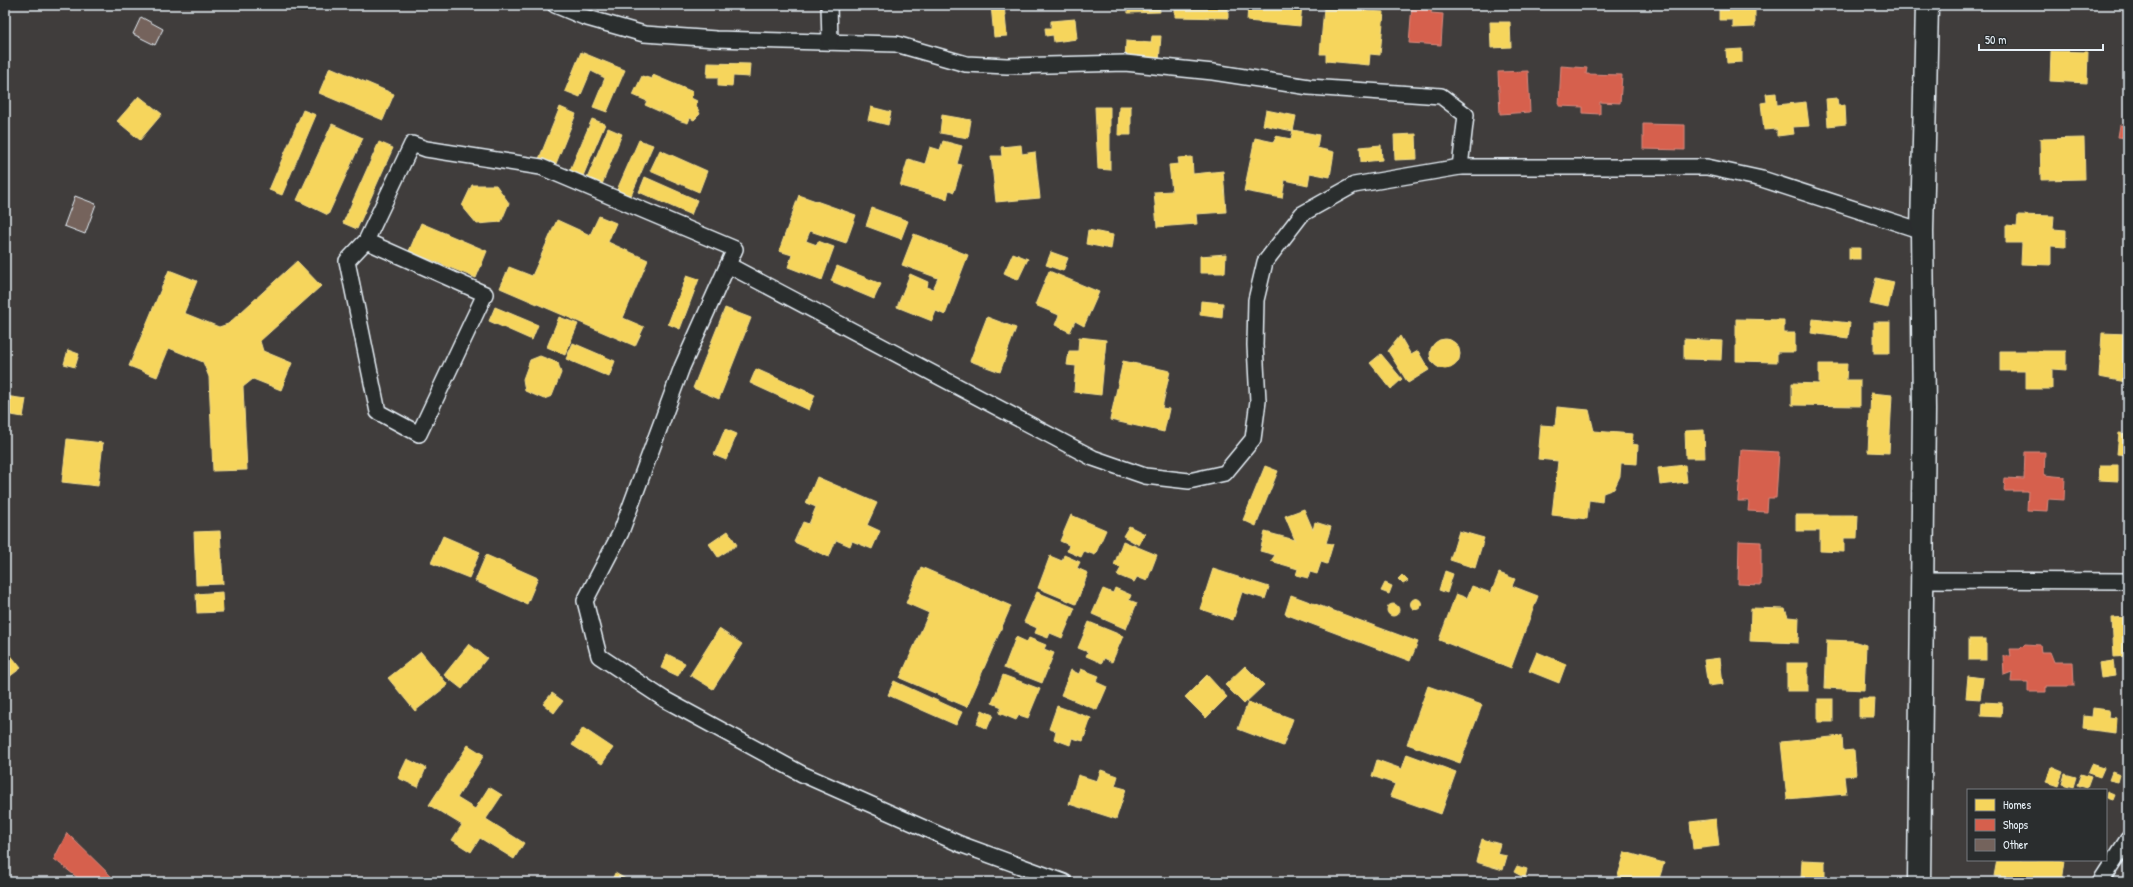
<svg xmlns="http://www.w3.org/2000/svg" width="2133" height="887" font-family="'Patrick Hand',sans-serif">
  <style>
    .homes { fill: #f6d55c; stroke: #f2dd8b }
    .shops { fill: #d6604d; stroke: #db8c80 }
    .building { fill: #74635c; stroke: #e8f1f8 }
    .lines { fill: none; stroke-linecap: round; stroke-linejoin: round }
    .minor-casing { stroke: #e8f1f8; stroke-width: 18 }
    .secondary-casing { stroke: #e8f1f8; stroke-width: 25 }
    .minor { stroke: #2a2d2e; stroke-width: 15 }
    .secondary { stroke: #2a2d2e; stroke-width: 22 }
  </style>
  <rect width="100%" height="100%" fill="#403d3c"/>
  <filter id="ink" filterUnits="userSpaceOnUse"><feTurbulence type="fractalNoise" baseFrequency=".025" numOctaves="2"/><feDisplacementMap in="SourceGraphic" scale="8" xChannelSelector="R" yChannelSelector="G"/><feConvolveMatrix kernelMatrix="1 2 1 2 8 2 1 2 1" color-interpolation-filters="sRGB"/></filter>
  <g filter="url(#ink)">
    <!-- homes -->
    <g class="homes">
      <polygon points="991,5 1004,5 1007,36 994,37"/>
      <polygon points="1127,5 1159,5 1160,12 1128,13"/>
      <polygon points="1175,5 1228,5 1228,18 1175,17"/>
      <polygon points="1248,5 1302,5 1300,26 1247,21"/>
      <polygon points="1346,5 1367,5 1366,11 1384,12 1380,55 1370,54 1369,65 1326,61 1326,54 1320,54 1324,8 1345,9"/>
      <polygon points="1719,5 1755,5 1755,27 1733,28 1733,20 1719,20"/>
      <polygon points="1075,19 1077,39 1054,42 1053,35 1046,36 1045,28 1051,28 1051,21"/>
      <polygon points="1490,22 1510,22 1511,47 1491,48"/>
      <polygon points="1152,36 1161,36 1159,62 1125,61 1126,41 1151,43"/>
      <polygon points="1742,49 1742,62 1727,63 1726,50"/>
      <polygon points="2051,51 2088,52 2087,83 2050,81"/>
      <polygon points="581,52 625,70 607,112 593,107 605,78 591,71 580,97 565,91"/>
      <polygon points="708,63 750,64 749,77 733,76 732,87 718,86 718,77 707,77"/>
      <polygon points="330,67 394,94 383,120 319,93"/>
      <polygon points="653,75 693,92 691,98 697,101 696,105 700,114 694,120 690,118 688,123 681,121 645,105 647,101 633,95 642,76 652,79"/>
      <polygon points="1776,93 1777,105 1806,102 1809,126 1793,127 1794,134 1777,136 1777,129 1764,130 1761,103 1767,102 1766,94"/>
      <polygon points="139,96 162,114 140,140 117,121"/>
      <polygon points="1837,98 1838,106 1845,105 1846,124 1828,126 1826,99"/>
      <polygon points="1119,106 1131,106 1131,135 1118,135"/>
      <polygon points="560,107 576,114 555,166 539,159"/>
      <polygon points="871,107 891,112 888,125 868,120"/>
      <polygon points="1095,107 1110,107 1110,170 1098,169"/>
      <polygon points="303,110 316,115 282,195 269,190"/>
      <polygon points="1266,110 1296,116 1293,131 1263,125"/>
      <polygon points="942,115 971,120 968,138 940,133"/>
      <polygon points="592,119 605,124 583,176 570,170"/>
      <polygon points="332,124 363,138 328,215 297,200"/>
      <polygon points="608,128 622,134 601,187 586,181"/>
      <polygon points="1293,130 1319,135 1317,148 1334,152 1330,177 1310,173 1308,185 1285,180 1282,198 1244,191 1255,138 1274,142 1276,136 1291,139"/>
      <polygon points="1416,134 1417,159 1395,160 1394,135"/>
      <polygon points="2084,138 2085,179 2041,180 2040,139"/>
      <polygon points="639,140 653,145 630,198 616,192"/>
      <polygon points="943,141 962,146 957,164 962,165 954,192 949,190 947,199 900,186 908,159 925,164 930,147 940,150"/>
      <polygon points="379,142 393,148 357,229 343,223"/>
      <polygon points="1021,145 1022,154 1035,152 1040,198 996,202 991,156 1002,156 1001,147"/>
      <polygon points="1381,145 1382,160 1361,162 1360,147"/>
      <polygon points="660,150 707,171 699,192 650,171"/>
      <polygon points="1192,157 1193,174 1223,171 1226,212 1196,214 1197,224 1157,227 1154,192 1172,191 1169,165 1179,164 1178,158"/>
      <polygon points="645,177 697,200 691,215 639,192"/>
      <polygon points="472,185 496,185 509,203 501,222 477,224 462,206"/>
      <polygon points="799,195 856,215 846,243 810,231 806,241 817,245 818,241 834,247 822,280 788,267 792,255 779,251"/>
      <polygon points="872,208 908,221 901,239 866,226"/>
      <polygon points="2018,215 2054,216 2053,229 2066,230 2066,247 2051,246 2051,265 2021,264 2022,243 2006,243 2006,225 2017,226"/>
      <polygon points="599,216 616,223 608,242 648,260 623,318 644,327 635,346 500,288 509,267 532,276 557,220 590,235"/>
      <polygon points="421,223 487,251 476,278 409,251"/>
      <polygon points="1088,230 1113,235 1111,249 1086,244"/>
      <polygon points="914,234 968,255 945,315 936,311 932,321 897,307 910,274 928,282 927,287 933,289 938,278 902,265"/>
      <rect x="1849" y="248" width="11" height="11"/>
      <polygon points="1051,252 1068,258 1063,271 1046,265"/>
      <polygon points="1013,253 1028,259 1018,280 1004,273"/>
      <polygon points="1226,254 1225,273 1200,273 1200,256"/>
      <polygon points="297,261 321,286 260,341 263,351 292,363 281,390 253,379 243,387 247,470 213,471 209,377 203,362 169,348 157,377 129,366 169,270 197,281 184,313 219,327 228,324"/>
      <polygon points="837,266 881,284 874,299 831,281"/>
      <polygon points="1049,271 1099,292 1084,326 1075,321 1070,332 1055,325 1059,315 1035,305"/>
      <polygon points="687,275 699,279 680,329 668,324"/>
      <polygon points="1876,278 1894,282 1888,308 1870,304"/>
      <polygon points="1201,301 1223,303 1222,318 1200,315"/>
      <polygon points="495,307 538,325 532,340 489,321"/>
      <polygon points="725,308 751,318 719,399 693,388"/>
      <polygon points="559,317 578,324 565,355 547,347"/>
      <polygon points="987,317 1016,328 1000,372 970,361"/>
      <polygon points="1736,319 1784,320 1784,333 1795,333 1795,352 1777,352 1777,362 1736,361"/>
      <polygon points="1813,319 1850,323 1848,338 1811,333"/>
      <rect x="1874" y="322" width="16" height="31"/>
      <polygon points="2102,333 2128,334 2128,376 2126,382 2099,377"/>
      <polygon points="1400,336 1411,355 1418,351 1429,370 1408,383 1388,351"/>
      <polygon points="1079,337 1106,340 1101,395 1074,392 1076,366 1067,365 1069,351 1078,351"/>
      <circle cx="1445" cy="354" r="15"/>
      <polygon points="1684,339 1722,341 1721,360 1684,359"/>
      <polygon points="573,343 615,361 609,377 566,359"/>
      <polygon points="68,350 79,354 75,367 64,364"/>
      <polygon points="2000,351 2066,351 2066,370 2052,369 2052,389 2026,389 2026,371 2000,371"/>
      <polygon points="1381,354 1402,379 1391,389 1370,363"/>
      <polygon points="540,356 558,363 561,373 552,396 544,399 525,391 523,379 530,360"/>
      <polygon points="1123,361 1170,371 1162,408 1169,409 1164,432 1110,420"/>
      <polygon points="1819,364 1847,364 1846,380 1860,380 1860,406 1792,405 1792,383 1819,384"/>
      <polygon points="756,369 815,395 809,410 750,383"/>
      <polygon points="1871,393 1892,395 1889,453 1868,452"/>
      <polygon points="5,396 26,399 23,417 5,414"/>
      <polygon points="1557,407 1589,410 1594,431 1633,434 1632,444 1638,445 1637,464 1621,463 1620,476 1614,489 1603,493 1602,502 1589,500 1587,519 1552,515 1558,461 1538,459 1541,425 1555,426"/>
      <polygon points="725,429 737,434 726,460 714,455"/>
      <polygon points="1704,430 1705,458 1686,458 1685,431"/>
      <polygon points="2119,433 2128,434 2128,455 2117,454"/>
      <polygon points="67,439 103,443 98,486 62,482"/>
      <polygon points="1685,465 1687,482 1660,485 1658,468"/>
      <polygon points="2100,465 2118,465 2118,481 2099,480"/>
      <polygon points="1265,466 1278,471 1256,526 1243,520"/>
      <polygon points="817,477 877,503 867,525 880,531 872,549 852,541 850,546 836,540 829,557 794,542 803,522 809,524 816,507 806,503"/>
      <polygon points="1304,509 1313,530 1315,522 1331,527 1326,543 1333,544 1327,564 1321,562 1317,574 1310,572 1308,578 1296,575 1298,569 1271,561 1275,555 1260,551 1265,532 1295,540 1285,516"/>
      <polygon points="1071,515 1106,530 1095,555 1084,551 1081,557 1067,551 1069,545 1060,541"/>
      <polygon points="1796,515 1858,515 1857,538 1844,538 1844,552 1820,551 1820,531 1796,531"/>
      <polygon points="1129,526 1145,534 1139,545 1123,536"/>
      <polygon points="220,531 223,584 196,585 194,532"/>
      <polygon points="728,531 737,545 718,557 709,544"/>
      <polygon points="1459,531 1484,538 1475,568 1450,560"/>
      <polygon points="443,536 480,552 469,578 431,563"/>
      <polygon points="1123,541 1157,555 1147,581 1137,577 1134,582 1117,575 1121,568 1114,565"/>
      <polygon points="486,555 538,578 527,604 475,581"/>
      <polygon points="1064,555 1080,562 1077,568 1088,573 1076,604 1038,588 1050,556 1062,561"/>
      <polygon points="921,567 1011,606 967,707 900,678 929,613 906,603"/>
      <polygon points="1213,569 1269,587 1265,599 1242,592 1233,620 1200,609"/>
      <polygon points="1445,571 1453,574 1447,593 1439,590"/>
      <polygon points="1499,573 1515,579 1512,586 1538,596 1511,668 1439,640 1456,594 1467,598 1472,586 1491,593"/>
      <polygon points="1402,575 1408,581 1403,584 1398,579"/>
      <polygon points="1385,583 1392,586 1389,594 1381,591"/>
      <polygon points="1115,588 1131,595 1129,600 1137,603 1126,629 1092,614 1103,589 1113,593"/>
      <polygon points="222,592 223,612 197,613 196,594"/>
      <polygon points="1037,592 1075,608 1062,638 1050,633 1048,638 1035,633 1037,628 1024,622"/>
      <polygon points="1291,595 1418,642 1410,661 1285,614"/>
      <circle cx="1416" cy="604" r="5.5"/>
      <circle cx="1393" cy="610" r="6"/>
      <polygon points="1751,608 1785,609 1788,617 1799,618 1798,643 1750,641"/>
      <polygon points="2128,617 2128,656 2114,657 2112,618"/>
      <polygon points="1089,622 1123,636 1112,662 1104,658 1102,663 1086,656 1088,652 1078,648"/>
      <polygon points="719,629 742,644 713,689 690,675"/>
      <polygon points="1016,637 1027,642 1029,638 1046,645 1044,649 1054,653 1042,683 1004,668"/>
      <rect x="1969" y="639" width="17" height="21"/>
      <polygon points="1827,640 1853,641 1866,645 1864,690 1825,688"/>
      <polygon points="469,644 487,658 462,689 444,675"/>
      <polygon points="5,648 21,668 5,680"/>
      <polygon points="421,652 448,685 415,711 388,678"/>
      <polygon points="1537,652 1566,664 1559,683 1529,671"/>
      <polygon points="667,654 685,663 678,676 661,668"/>
      <polygon points="1720,658 1723,684 1708,686 1704,660"/>
      <polygon points="2113,661 2115,676 2101,678 2099,663"/>
      <rect x="1787" y="663" width="21" height="28"/>
      <polygon points="1245,666 1264,685 1244,704 1225,685"/>
      <polygon points="1081,669 1099,676 1096,682 1107,687 1097,710 1061,695 1071,670 1079,674"/>
      <polygon points="1003,675 1040,689 1028,718 1019,715 1016,720 999,713 1002,707 992,703"/>
      <polygon points="1207,675 1227,697 1206,718 1185,697"/>
      <polygon points="1968,676 1983,678 1980,699 1966,698"/>
      <polygon points="894,681 962,712 956,725 888,695"/>
      <polygon points="1428,686 1482,705 1460,763 1407,744"/>
      <polygon points="552,693 563,701 554,713 543,704"/>
      <polygon points="1859,698 1875,698 1874,717 1859,717"/>
      <rect x="1818" y="699" width="15" height="23"/>
      <polygon points="1248,702 1293,719 1283,746 1238,729"/>
      <polygon points="1982,702 2002,703 2001,717 1981,716"/>
      <polygon points="1057,706 1091,718 1083,741 1072,738 1070,745 1054,739 1056,731 1049,729"/>
      <polygon points="2093,708 2109,710 2108,717 2117,718 2116,733 2083,729 2084,716 2092,717"/>
      <polygon points="982,710 993,715 987,729 977,724"/>
      <polygon points="583,728 613,748 602,764 572,745"/>
      <polygon points="1842,736 1843,751 1854,750 1856,775 1844,776 1846,794 1787,799 1781,742"/>
      <polygon points="468,745 484,755 457,798 475,809 489,787 502,795 486,819 524,843 514,859 480,838 471,852 452,840 462,825 429,805"/>
      <polygon points="1407,754 1456,772 1441,814 1390,796 1395,784 1372,776 1377,760 1402,769"/>
      <polygon points="407,759 426,768 418,787 398,778"/>
      <polygon points="2092,764 2104,768 2100,777 2088,773"/>
      <polygon points="2051,767 2063,772 2058,786 2046,782"/>
      <polygon points="1101,770 1118,776 1115,786 1126,789 1116,819 1069,804 1078,775 1097,781"/>
      <polygon points="2112,772 2120,775 2118,782 2109,780"/>
      <polygon points="2065,774 2076,777 2073,787 2062,784"/>
      <polygon points="2081,774 2091,777 2087,788 2077,785"/>
      <polygon points="2107,792 2114,795 2112,800 2106,798"/>
      <polygon points="1716,819 1719,846 1693,849 1690,822"/>
      <polygon points="1482,839 1500,844 1497,854 1507,856 1503,870 1476,862"/>
      <polygon points="1625,852 1664,863 1658,882 1616,882"/>
      <polygon points="1802,860 1825,861 1825,879 1801,878"/>
      <polygon points="1997,860 2065,860 2062,882 2028,882 1994,876"/>
      <polygon points="1517,866 1527,869 1525,878 1514,872"/>
      <polygon points="615,873 631,882 611,882"/>
    </g>
    <!-- shops -->
    <g class="shops">
      <polygon points="1412,5 1432,5 1431,13 1443,14 1441,45 1409,43"/>
      <polygon points="1561,66 1587,68 1586,74 1622,75 1620,103 1600,102 1600,114 1583,113 1583,107 1559,106"/>
      <polygon points="1528,71 1530,112 1500,114 1498,72"/>
      <polygon points="1643,124 1685,125 1685,150 1643,149"/>
      <polygon points="2120,125 2128,126 2128,138 2118,137"/>
      <polygon points="2128,141 2128,181 2123,180"/>
      <polygon points="1741,450 1779,452 1776,498 1768,498 1767,512 1748,511 1749,501 1738,501"/>
      <polygon points="2025,452 2045,452 2044,475 2065,477 2064,500 2048,499 2047,511 2027,510 2028,491 2004,491 2005,478 2024,479"/>
      <polygon points="1739,541 1761,542 1761,585 1738,584"/>
      <polygon points="2025,644 2040,645 2041,652 2050,652 2054,662 2073,662 2074,686 2046,686 2046,692 2028,692 2028,682 2011,682 2012,672 2004,675 2003,656 2011,656 2010,649 2020,649"/>
      <polygon points="67,833 117,882 83,882 54,859"/>
    </g>
    <!-- building -->
    <g class="building">
      <polygon points="141,17 163,29 155,45 133,34"/>
      <polygon points="75,196 96,204 85,234 64,226"/>
    </g>
    <g class="lines">
      <!-- minor casing -->
      <g class="minor-casing">
        <g id="minor">
          <polyline points="555,5 584,17 644,34 716,39 896,44 966,64 1007,66 1125,63 1213,72 1309,87 1441,96 1466,115 1460,167"/>
          <polyline points="829,5 830,42"/>
          <polyline points="366,241 485,294 419,434 378,412 347,261 366,241 412,144 426,149 541,167 735,249 682,367 621,532 585,601 599,656 664,699 802,774 960,844 1064,882"/>
          <polyline points="728,265 1093,458 1145,476 1189,481 1225,473 1253,439 1258,401 1255,345 1256,300 1265,262 1302,214 1354,185 1460,167 1707,167 1762,179 1922,231"/>
          <polyline points="1922,580 2128,581"/>
          <polyline points="2100,882 2128,839"/>
        </g>
      </g>
      <!-- secondary casing -->
      <g class="secondary-casing">
        <polyline id="secondary" points="1919,882 1924,410 1922,231 1927,5"/>
      </g>
      <!-- minor -->
      <use href="#minor" class="minor"/>
      <!-- secondary -->
      <use href="#secondary" class="secondary"/>
    </g>
  </g>
  <!-- margin -->
  <rect width="2133" height="887" fill="none" stroke="#2a2d2e" stroke-width="20"/>
  <rect x="10" y="10" width="2113" height="867" fill="none" stroke="#e8f1f8" stroke-width="1.5" filter="url(#ink)"/>
  <!-- legend -->
  <rect x="1967" y="789" width="140" height="72" fill="#2a2d2e" stroke="#767b7f"/>
  <rect x="1975" y="799" width="20" height="12" fill="#f6d55c" stroke="#767b7f"/>
  <text x="2003" y="809" font-size="12" fill="#e8f1f8">Homes</text>
  <rect x="1975" y="819" width="20" height="12" fill="#d6604d" stroke="#767b7f"/>
  <text x="2003" y="829" font-size="12" fill="#e8f1f8">Shops</text>
  <rect x="1975" y="839" width="20" height="12" fill="#74635c" stroke="#767b7f"/>
  <text x="2003" y="849" font-size="12" fill="#e8f1f8">Other</text>
  <!-- scale -->
  <path d="M1979 44v6h124v-6" fill="none" stroke="#e8f1f8" stroke-width="2"/>
  <text x="1985" y="44" font-size="12" fill="#e8f1f8" stroke="#2a2d2e" stroke-width="3" paint-order="stroke">50 m</text>
</svg>
